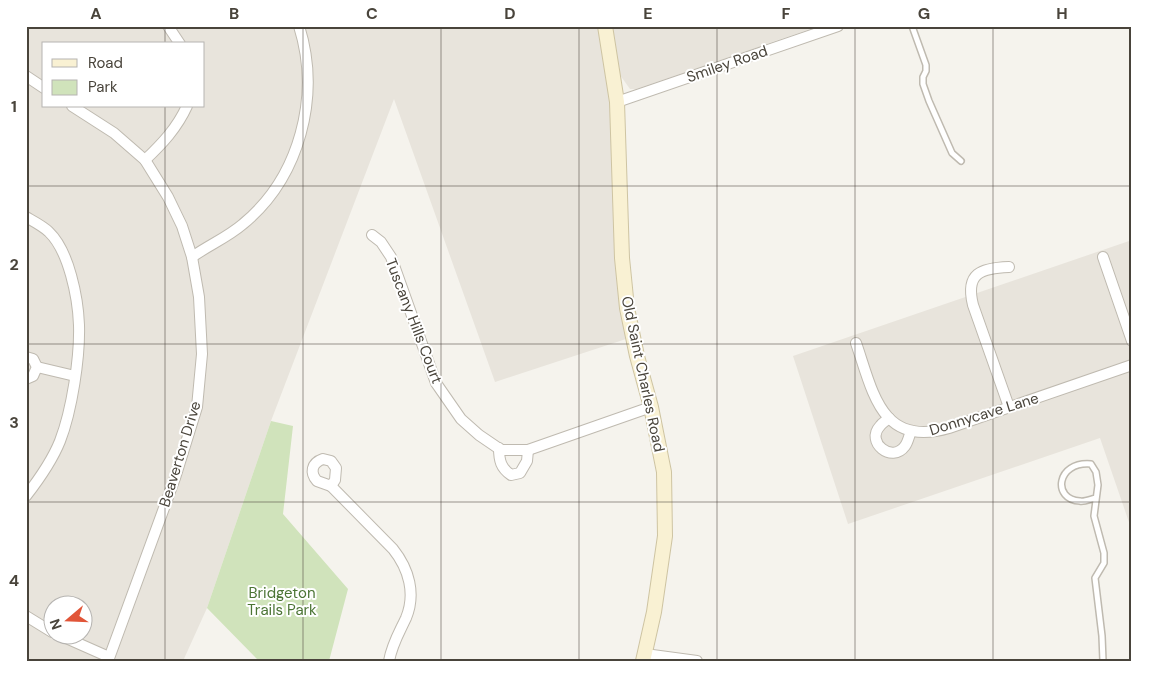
<svg xmlns="http://www.w3.org/2000/svg" width="1158" height="687" font-family="'DM Sans',sans-serif">
  <style>
    .residential { fill: #e8e4dc; fill-rule: evenodd }
    .green { fill: #d0e3bb }
    .lines { fill: none; stroke-linecap: round; stroke-linejoin: round }
    .lane-casing { stroke: #bfbab0; stroke-width: 8 }
    .street-casing { stroke: #bfbab0; stroke-width: 12 }
    .secondary-casing { stroke: #cec4a2; stroke-width: 16 }
    .lane { stroke: #fff; stroke-width: 5 }
    .street { stroke: #fff; stroke-width: 10 }
    .secondary { stroke: #f9f1d3; stroke-width: 14 }
    .grid { fill: none; stroke: #49443b; stroke-width: 1; stroke-opacity: 0.55 }
    .labels { text-anchor: middle; stroke-width: 4; stroke-linejoin: round; paint-order: stroke }
    .street-label { font-size: 15px; fill: #49443b; stroke: #fff }
    .park-label { font-size: 15px; fill: #4b7434; stroke: #fff }
    .neatline { fill: none; stroke: #49443b; stroke-width: 2 }
    .grid-label { font-size: 16px; text-anchor: middle; font-weight: bold; fill: #49443b }
  </style>
  <rect width="100%" height="100%" fill="#f5f3ed"/>
  <!-- residential -->
  <g class="residential">
    <path d="M 26,26 L 600,26 L 608,71 L 621,306 L 626,339 L 495,382 L 394,99 L 271,421 L 207,608 L 183,661 L 26,661 ZM 44,44 L 204,44 L 204,106 L 44,106 ZM 52,604 L 82,604 L 82,634 L 52,634 Z"/>
    <polygon points="611,26 819,26 636,89 630,89 620,75"/>
    <polygon points="1132,240 1132,531 1100,438 848,524 793,356"/>
  </g>
  <!-- green -->
  <polygon class="green" points="271,421 293,426 283,514 348,589 329,661 259,661 207,608"/>
  <g class="lines">
    <!-- lane casing -->
    <g class="lane-casing">
      <g id="lane">
        <polyline points="912,26 926,65 926,71 923,77 923,84 929,101 952,153 961,161"/>
        <path d="M 1096,498 C 1091,499 1084,502 1080,501 C 1052,500 1056,461 1091,464 L 1096,472 L 1098,485 L 1094,516 L 1104,553 L 1104,563 L 1095,578 L 1102,636 L 1103,661"/>
      </g>
    </g>
    <!-- street casing -->
    <g class="street-casing">
      <g id="street">
        <polyline points="168,26 180,44"/>
        <polyline points="26,76 44,88"/>
        <polyline points="617,102 838,26"/>
        <polyline points="72,106 114,133 145,160 168,197 182,226 192,257 199,297 202,354 197,407 175,478 108,661"/>
        <path d="M 145,160 C 162,144 177,128 187,106"/>
        <path d="M 26,217 C 33,221 43,226 49,232 C 69,251 78,298 79,325 C 80,357 72,410 60,441 C 52,461 40,478 26,496"/>
        <polyline points="372,235 381,242 391,257 436,383 461,419 479,435 501,450 528,450 651,407"/>
        <path d="M 192,257 C 209,245 228,237 243,224 C 300,177 321,96 299,26"/>
        <polyline points="1103,257 1132,341"/>
        <path d="M 856,343 C 873,392 881,448 949,428 L 1132,365"/>
        <polyline points="26,357 33,359 37,367 33,376 26,379"/>
        <polyline points="37,367 75,376"/>
        <path d="M 1009,407 L 973,305 C 965,273 981,268 1009,267"/>
        <path d="M 889,418 C 886,421 882,423 880,426 C 865,442 892,464 905,446 C 908,442 909,436 911,431"/>
        <path d="M 499,448 C 499,461 501,468 511,475 L 520,473 L 527,461 L 528,450"/>
        <path d="M 323,459 L 331,461 L 336,468 L 335,480 L 331,486 L 317,481 C 310,473 311,463 323,459 Z"/>
        <path d="M 331,486 L 393,549 C 409,569 416,594 406,618 C 399,633 392,644 389,661"/>
        <polyline points="26,616 52,632"/>
        <polyline points="57,634 109,657"/>
        <polyline points="645,654 697,661"/>
      </g>
    </g>
    <!-- secondary casing -->
    <g class="secondary-casing">
      <polyline id="secondary" points="605,26 617,102 622,258 627,308 637,356 651,407 664,472 665,536 654,612 643,661"/>
    </g>
    <!-- lane -->
    <use href="#lane" class="lane"/>
    <!-- street -->
    <use href="#street" class="street"/>
    <!-- secondary -->
    <use href="#secondary" class="secondary"/>
  </g>
  <!-- grid -->
  <path class="grid" d="M 165,26 L 165,44M 303,26 L 303,661M 441,26 L 441,661M 579,26 L 579,661M 717,26 L 717,661M 855,26 L 855,661M 993,26 L 993,661M 165,106 L 165,661M 26,186 L 1132,186M 26,344 L 1132,344M 26,502 L 1132,502"/>
  <g class="labels">
    <!-- street labels -->
    <g class="street-label">
      <text transform="translate(727 64) rotate(-19)" y="5">Smiley Road</text>
      <text transform="translate(414 321) rotate(69)" y="5">Tuscany Hills Court</text>
      <text transform="translate(643 374) rotate(78)" y="5">Old Saint Charles Road</text>
      <text transform="translate(984 414) rotate(-17)" y="5">Donnycave Lane</text>
      <text transform="translate(180 454) rotate(-73)" y="5">Beaverton Drive</text>
    </g>
    <!-- park labels -->
    <g class="park-label">
      <text x="282" y="598">Bridgeton<tspan x="282" dy="17">Trails Park</tspan></text>
    </g>
  </g>
  <!-- border -->
  <rect width="1158" height="687" fill="none" stroke="#ffffff" stroke-width="55"/>
  <!-- legend -->
  <rect x="42" y="42" width="162" height="65" fill="#ffffff" stroke="#b6b4b1"/>
  <rect x="52" y="59" width="25" height="8" fill="#f9f1d3" stroke="#b6b4b1"/>
  <text x="88" y="68" font-size="15" fill="#49443b">Road</text>
  <rect x="52" y="80" width="25" height="15" fill="#d0e3bb" stroke="#b6b4b1"/>
  <text x="88" y="92" font-size="15" fill="#49443b">Park</text>
  <!-- north arrow -->
  <g transform="translate(68 620) rotate(251)"><circle r="24" fill="#ffffff" stroke="#b6b4b1"/>
  <path d="M0-4L9 19L0 12L-9 19Z" fill="#e15538"/>
  <text y="-8" font-size="14" font-weight="bold" text-anchor="middle" fill="#49443b">N</text>
  </g>
  <rect x="28" y="28" width="1102" height="632" class="neatline"/>
  <g class="grid-label">
    <text x="96" y="19">A</text>
    <text x="234" y="19">B</text>
    <text x="372" y="19">C</text>
    <text x="510" y="19">D</text>
    <text x="648" y="19">E</text>
    <text x="786" y="19">F</text>
    <text x="924" y="19">G</text>
    <text x="1062" y="19">H</text>
    <text x="14" y="112">1</text>
    <text x="14" y="270">2</text>
    <text x="14" y="428">3</text>
    <text x="14" y="586">4</text>
  </g>
</svg>
